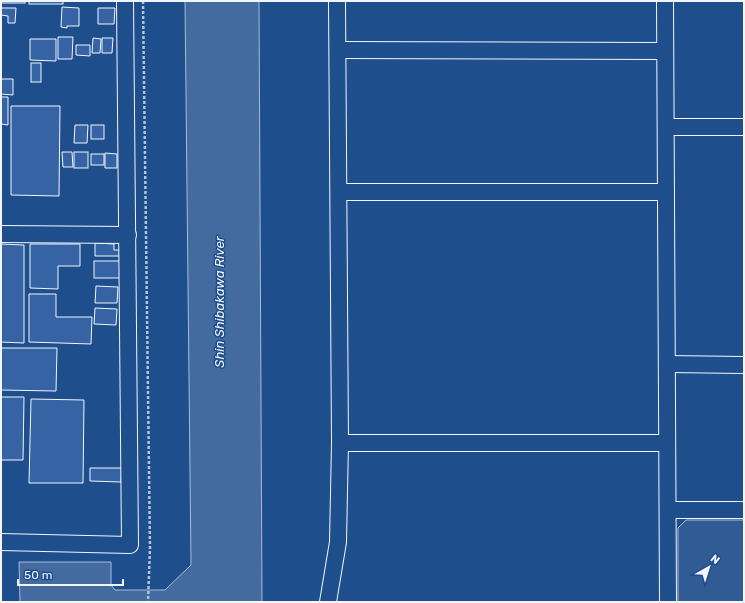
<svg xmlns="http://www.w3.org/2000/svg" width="745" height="603" font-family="Rubik,sans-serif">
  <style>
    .built { fill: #305b95; stroke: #a8bbd7 }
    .water { fill: #446ba0; stroke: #a8bbd7 }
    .building { fill: #3563a3; stroke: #f2f6ff }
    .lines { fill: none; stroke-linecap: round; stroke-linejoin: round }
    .minor-casing { stroke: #f2f6ff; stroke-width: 18 }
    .path { stroke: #b3c4dc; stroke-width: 2.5; stroke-dasharray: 3 2; stroke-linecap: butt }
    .minor { stroke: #1f4e8c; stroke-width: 16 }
    .labels { text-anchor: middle; stroke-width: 3; stroke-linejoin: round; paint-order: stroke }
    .water-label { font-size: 13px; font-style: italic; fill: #f2f6ff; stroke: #1f4e8c }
  </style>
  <rect width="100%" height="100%" fill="#1f4e8c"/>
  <!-- built -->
  <polygon class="built" points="686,520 744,520 744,602 678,602 678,528"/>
  <!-- water -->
  <polygon class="water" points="185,1 259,1 262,602 20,602 19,562 111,562 111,585 115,590 165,590 191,565"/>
  <!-- building -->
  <g class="building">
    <rect x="1" y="1" width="24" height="2"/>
    <rect x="29" y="1" width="34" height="3"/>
    <polygon points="62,7 79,8 79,26 67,26 67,28 61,27"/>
    <polygon points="1,8 16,8 15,23 8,23 8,16 1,15"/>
    <polygon points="98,8 115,8 114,24 98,24"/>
    <polygon points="58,37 73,37 72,59 58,59"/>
    <polygon points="93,38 101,39 100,53 92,53"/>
    <polygon points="102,38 113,38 112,53 102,53"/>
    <polygon points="30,39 56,39 56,61 30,60"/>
    <polygon points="76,45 90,45 90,56 76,55"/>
    <rect x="31" y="63" width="10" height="19"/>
    <polygon points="1,79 13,79 13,95 1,94"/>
    <polygon points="1,97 8,97 8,125 1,124"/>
    <polygon points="11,106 60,106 59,196 11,195"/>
    <polygon points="75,125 88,125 87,143 74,143"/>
    <rect x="91" y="125" width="13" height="14"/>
    <polygon points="62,152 72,152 73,167 63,167"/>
    <rect x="74" y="152" width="14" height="16"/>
    <polygon points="105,153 117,154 117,168 105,168"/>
    <rect x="91" y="154" width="13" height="11"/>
    <polygon points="95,243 114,244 114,250 121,250 121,256 95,256"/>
    <polygon points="1,244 24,245 24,343 1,342"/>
    <polygon points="30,244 80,244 80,266 58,266 58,289 30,288"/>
    <rect x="94" y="261" width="26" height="17"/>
    <polygon points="96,286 118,287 117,303 95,303"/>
    <polygon points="29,294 56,294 56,317 92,317 91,344 29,342"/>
    <polygon points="95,308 117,309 116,325 94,324"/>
    <polygon points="1,348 57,348 56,391 1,390"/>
    <polygon points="1,397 24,397 23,460 1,460"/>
    <polygon points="31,399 84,400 83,483 29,483"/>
    <polygon points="90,468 122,468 121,482 90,481"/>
  </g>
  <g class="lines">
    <!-- minor casing -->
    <g class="minor-casing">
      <g id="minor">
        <polyline points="665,1 668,602"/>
        <polyline points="338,50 665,51"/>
        <polyline points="666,127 744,127"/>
        <polyline points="339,192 666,192"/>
        <polyline points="1,234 128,235"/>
        <polyline points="667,364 744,365"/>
        <polyline points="340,443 667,443"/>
        <polyline points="668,510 744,510"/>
        <polyline points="1,542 130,545 125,1"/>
        <polyline points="328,602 338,542 340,443 337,1"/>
      </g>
    </g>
    <!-- path -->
    <polyline class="path" points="143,1 150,548 148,602"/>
    <!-- minor -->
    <use href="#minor" class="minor"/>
  </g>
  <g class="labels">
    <!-- water labels -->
    <g class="water-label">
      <text transform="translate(219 302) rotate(-90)" y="5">Shin Shibakawa River</text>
    </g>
  </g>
  <!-- border -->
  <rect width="745" height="603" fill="none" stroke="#f2f6ff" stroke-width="4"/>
  <!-- north arrow -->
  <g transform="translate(709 567) rotate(39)" stroke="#1f4e8c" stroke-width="3" paint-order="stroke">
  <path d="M0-3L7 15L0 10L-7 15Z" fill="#f2f6ff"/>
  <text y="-6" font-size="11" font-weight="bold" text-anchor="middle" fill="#f2f6ff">N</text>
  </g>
  <!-- scale -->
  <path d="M18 579v6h105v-6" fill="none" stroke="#f2f6ff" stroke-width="2"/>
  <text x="24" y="579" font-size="12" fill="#f2f6ff" stroke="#1f4e8c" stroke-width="3" paint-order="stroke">50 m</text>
</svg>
